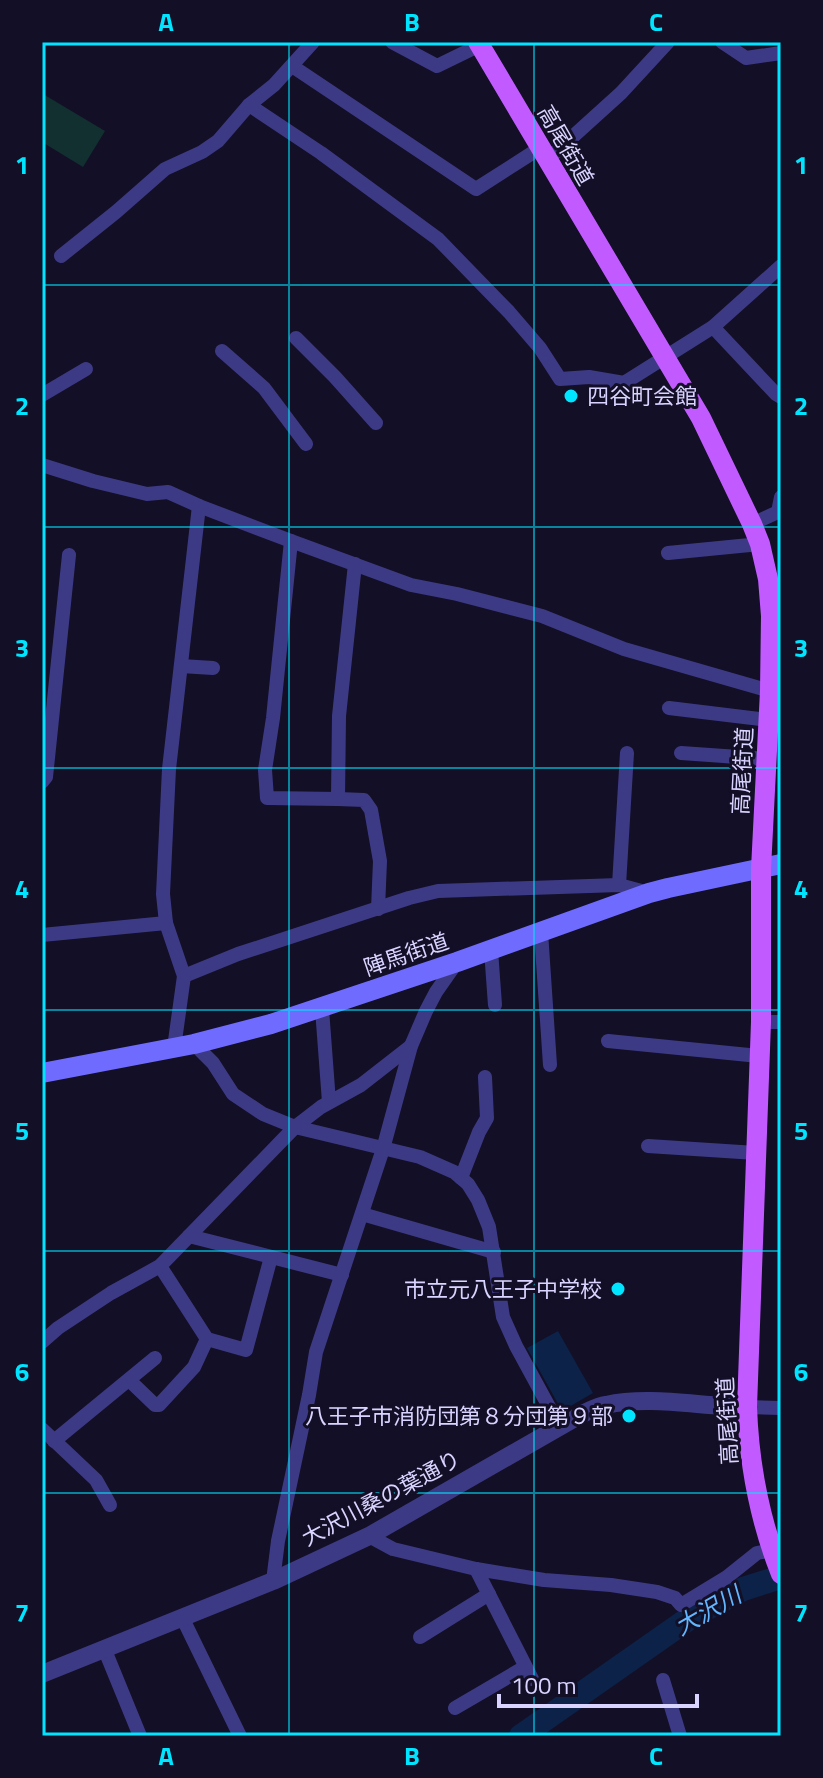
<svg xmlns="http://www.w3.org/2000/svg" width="823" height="1778" font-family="'Titillium Web','Noto Sans JP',sans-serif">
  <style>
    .green { fill: #12302f }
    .water { fill: #0c2248 }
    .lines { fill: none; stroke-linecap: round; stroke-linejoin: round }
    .river { stroke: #0c2248; stroke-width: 24 }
    .minor { stroke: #3d3a85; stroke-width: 14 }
    .tertiary { stroke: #3d3a85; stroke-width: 18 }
    .secondary { stroke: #6f6bff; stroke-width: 20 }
    .primary { stroke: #c25bff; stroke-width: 20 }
    .grid { fill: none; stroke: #00e5ff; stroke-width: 2; stroke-opacity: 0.55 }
    .poi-dot { fill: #00e5ff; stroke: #130f26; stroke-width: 3 }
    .labels { text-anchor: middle; stroke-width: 6; stroke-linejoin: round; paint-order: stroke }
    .street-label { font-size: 22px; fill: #d9d4ff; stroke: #130f26 }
    .poi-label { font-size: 22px; fill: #d9d4ff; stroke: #130f26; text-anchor: end }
    .water-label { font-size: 24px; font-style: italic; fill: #62b6ff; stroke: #130f26 }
    .neatline { fill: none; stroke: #00e5ff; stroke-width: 3 }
    .grid-label { font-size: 26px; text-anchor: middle; font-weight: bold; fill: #00e5ff }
  </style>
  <rect width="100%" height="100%" fill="#130f26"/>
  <!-- green -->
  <polygon class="green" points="43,94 105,131 83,167 42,142"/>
  <!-- water -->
  <polygon class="water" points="558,1331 593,1393 562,1411 527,1348"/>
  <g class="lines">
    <!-- river -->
    <polyline class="river" points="521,1736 691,1617 743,1589 781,1577"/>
    <!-- minor -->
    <g class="minor">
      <polyline points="392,42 437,66 480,45"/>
      <polyline points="722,42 746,58 781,53"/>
      <polyline points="292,66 476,189 540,148"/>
      <polyline points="249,105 321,153 438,239 509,312 540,348 560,379 589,377 624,383 713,327 781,266"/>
      <polyline points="547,160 621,93 668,42"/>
      <polyline points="61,256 116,212 165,169 202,152 218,141 249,105 274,85 313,42"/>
      <polyline points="713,327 776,394 781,397"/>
      <polyline points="296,338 335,377 376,423"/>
      <polyline points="222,351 264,388 306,444"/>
      <polyline points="42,395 86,369"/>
      <polyline points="42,465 93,481 147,494 168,492 199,506 291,541 411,585 457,594 542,616 624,649 770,691"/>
      <polyline points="752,524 778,512 781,497"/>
      <polyline points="291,541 273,718 265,770 267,798 338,799 339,716 355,564"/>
      <polyline points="668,553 760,544"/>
      <polyline points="181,666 213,668"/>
      <polyline points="669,708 768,720"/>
      <polyline points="681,753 766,759"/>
      <polyline points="42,782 46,777 69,555"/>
      <polyline points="338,799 364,800 371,810 380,861 378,909"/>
      <polyline points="619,885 627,753"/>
      <polyline points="541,932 550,1065"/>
      <polyline points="42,935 166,923"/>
      <polyline points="491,950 495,1005"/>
      <polyline points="184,976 238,954 409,898 438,891 619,885 649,893"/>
      <polyline points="322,1009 329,1102"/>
      <polyline points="761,1022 781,1022"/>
      <polyline points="608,1041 759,1056"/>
      <polyline points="194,1044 213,1063 233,1094 263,1114 295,1127 420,1157 454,1172 468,1184 478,1200 489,1227 503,1317 516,1346 560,1427"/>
      <polyline points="174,1048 184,976 166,923 163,894 169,769 199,506"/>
      <polyline points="648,1146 756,1153"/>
      <polyline points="461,1178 479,1132 487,1118 485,1077"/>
      <polyline points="362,1214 494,1252"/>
      <polyline points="189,1236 342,1275"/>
      <polyline points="160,1266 207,1339 246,1350 271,1257"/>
      <polyline points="42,1342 58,1328 111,1293 160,1266 295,1127 321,1107 361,1085 411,1046"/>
      <polyline points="129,1380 155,1405 159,1405 194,1367 207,1339"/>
      <polyline points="747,1407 781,1408"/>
      <polyline points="42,1429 96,1480 110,1505"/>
      <polyline points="54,1441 155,1358"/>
      <polyline points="369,1536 393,1549 476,1569 544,1580 611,1585 657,1592 675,1598 681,1605 727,1577 757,1553 772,1550"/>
      <polyline points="476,1569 532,1679"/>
      <polyline points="273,1581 278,1541 309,1395 316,1352 383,1149 411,1046 426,1011 436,992 457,962"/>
      <polyline points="182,1617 240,1736"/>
      <polyline points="420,1637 489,1594"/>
      <polyline points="104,1648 140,1736"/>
      <polyline points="663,1680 680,1736"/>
      <polyline points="455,1708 525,1667"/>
    </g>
    <!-- tertiary -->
    <path class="tertiary" d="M 42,1674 L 273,1581 L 369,1536 L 582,1414 C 589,1411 598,1406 606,1405 C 651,1395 701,1407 747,1407"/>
    <!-- secondary -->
    <polyline class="secondary" points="42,1073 194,1044 271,1024 457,962 649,893 668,888 781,864"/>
    <!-- primary -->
    <path class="primary" d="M 478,42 L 701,418 L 752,524 L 760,544 L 768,579 L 771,616 L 770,691 L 761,869 L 761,1022 L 747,1407 C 749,1464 760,1521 781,1574"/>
  </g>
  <!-- grid -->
  <path class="grid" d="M 289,42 L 289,1736M 534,42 L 534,1736M 42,285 L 781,285M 42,527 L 781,527M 42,768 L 781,768M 42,1010 L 781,1010M 42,1251 L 781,1251M 42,1493 L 781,1493"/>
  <!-- markers -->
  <g class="poi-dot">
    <circle cx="571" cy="396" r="8"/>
    <circle cx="618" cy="1289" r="8"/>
    <circle cx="629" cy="1416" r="8"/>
  </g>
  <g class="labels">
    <!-- street labels -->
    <g class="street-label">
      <text transform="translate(566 145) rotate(60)" y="8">高尾街道</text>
      <text transform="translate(742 771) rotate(-87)" y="8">高尾街道</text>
      <text transform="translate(406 954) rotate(-19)" y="8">陣馬街道</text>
      <text transform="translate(727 1421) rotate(-93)" y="8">高尾街道</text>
      <text transform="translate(381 1498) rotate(-28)" y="8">大沢川桑の葉通り</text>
    </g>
    <!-- poi labels -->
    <g class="poi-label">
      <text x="587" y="404" text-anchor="start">四谷町会館</text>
      <text x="602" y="1297">市立元八王子中学校</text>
      <text x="613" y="1424">八王子市消防団第８分団第９部</text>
    </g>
    <!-- water labels -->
    <g class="water-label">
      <text transform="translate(708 1611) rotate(-30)" y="8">大沢川</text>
    </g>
  </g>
  <!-- border -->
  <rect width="823" height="1778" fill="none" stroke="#130f26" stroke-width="88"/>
  <!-- scale -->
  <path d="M499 1694v12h198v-12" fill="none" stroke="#d9d4ff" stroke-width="4"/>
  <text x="511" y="1694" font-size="24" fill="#d9d4ff" stroke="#130f26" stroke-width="6" paint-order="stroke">100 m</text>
  <rect x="44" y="44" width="735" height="1690" class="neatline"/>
  <g class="grid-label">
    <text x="166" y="31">A</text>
    <text x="412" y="31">B</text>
    <text x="656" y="31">C</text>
    <text x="22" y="174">1</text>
    <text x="801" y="174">1</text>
    <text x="22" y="415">2</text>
    <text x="801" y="415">2</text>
    <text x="22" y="657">3</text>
    <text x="801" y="657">3</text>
    <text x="22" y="898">4</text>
    <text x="801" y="898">4</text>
    <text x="22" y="1140">5</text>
    <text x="801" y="1140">5</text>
    <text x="22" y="1381">6</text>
    <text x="801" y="1381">6</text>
    <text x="22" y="1622">7</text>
    <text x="801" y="1622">7</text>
    <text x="166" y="1765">A</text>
    <text x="412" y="1765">B</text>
    <text x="656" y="1765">C</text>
  </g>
</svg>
